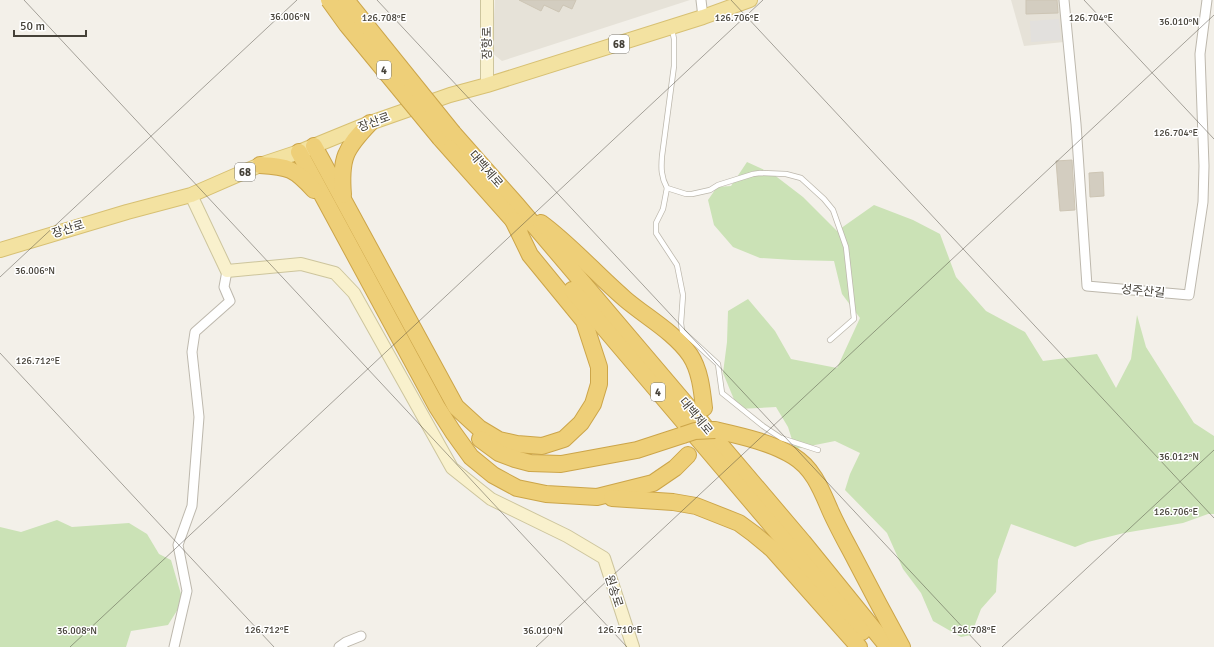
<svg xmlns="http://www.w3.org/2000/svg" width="1214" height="647" font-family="Signika,'Noto Sans KR',sans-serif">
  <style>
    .residential { fill: #e6e2d8 }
    .green { fill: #cbe2b6 }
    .parking { fill: #e2e0dd }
    .building { fill: #d3cdc0; stroke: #cdc5b4 }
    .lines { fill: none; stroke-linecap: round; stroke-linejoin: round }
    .lane-casing { stroke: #bdb8ad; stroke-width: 6 }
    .street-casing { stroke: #bdb8ad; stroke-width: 11 }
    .secondary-casing { stroke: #cdc59d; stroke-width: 14 }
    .primary-casing { stroke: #d7c073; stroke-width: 16 }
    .highway-casing { stroke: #cca549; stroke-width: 18 }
    .lane { stroke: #fff; stroke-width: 4.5 }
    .street { stroke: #fff; stroke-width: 9 }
    .secondary { stroke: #f9f1cd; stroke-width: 12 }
    .primary { stroke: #f3e2a1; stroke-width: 14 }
    .highway { stroke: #eecf78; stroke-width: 16 }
    .highway-bridge-casing { stroke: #cca549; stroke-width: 18; stroke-linecap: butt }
    .highway-bridge { stroke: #eecf78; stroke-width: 16 }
    .ticks { fill: none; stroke: #454138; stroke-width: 1; stroke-opacity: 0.45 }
    .labels { text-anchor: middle; stroke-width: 3; stroke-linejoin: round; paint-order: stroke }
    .shield { fill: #fff; stroke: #7d7a74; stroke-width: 1 }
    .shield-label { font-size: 11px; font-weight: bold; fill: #454138 }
    .street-label { font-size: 12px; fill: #454138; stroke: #fff }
    .ticks-label { font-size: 10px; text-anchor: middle; fill: #454138; stroke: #fff; stroke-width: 3; stroke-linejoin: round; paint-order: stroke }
  </style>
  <rect width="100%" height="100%" fill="#f3f0e9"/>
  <!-- residential -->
  <g class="residential">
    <polygon points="495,0 690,0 502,61 492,53"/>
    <polygon points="1011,0 1060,0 1064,42 1024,46"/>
  </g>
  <!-- green -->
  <g class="green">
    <polygon points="747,162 773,174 803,197 837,231 874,205 913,220 940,234 956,277 986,311 1025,332 1043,361 1097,354 1116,388 1131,359 1137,315 1146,347 1194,423 1214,436 1214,514 1208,514 1183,523 1124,533 1088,542 1075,547 1011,524 998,560 996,592 981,609 971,635 961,637 933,621 921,593 903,569 887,533 845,490 850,474 860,453 835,441 795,449 788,427 776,407 738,409 723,373 727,342 728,311 748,299 775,331 791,359 837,368 860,318 842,294 834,261 793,260 760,258 733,247 714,225 708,200 717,187 731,186"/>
    <polygon points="57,520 72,527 129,523 147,534 159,554 171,560 183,601 168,625 131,631 126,647 0,647 0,527 21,532"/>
  </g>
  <!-- parking -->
  <polygon class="parking" points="1059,19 1061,40 1031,42 1030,21"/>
  <!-- building -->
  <g class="building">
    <polygon points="519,0 576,0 572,9 563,5 559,12 544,5 541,11"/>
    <polygon points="1026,0 1057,0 1058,13 1026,14"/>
    <polygon points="1072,160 1075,210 1060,211 1056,161"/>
    <polygon points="1103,172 1104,196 1090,197 1089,173"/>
  </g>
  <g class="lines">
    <!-- lane casing -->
    <g class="lane-casing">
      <g id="lane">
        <path d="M 672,29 L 674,39 L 674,66 L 662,156 C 661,168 661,177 667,188 L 686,194 L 692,194 L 710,190 L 718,185 L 753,174 L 760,173 L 786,174 L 801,178 L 824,199 L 833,210 L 846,247 L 854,319 L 830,340"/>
        <polyline points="667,188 663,209 656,223 656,233 677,265 683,295 681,323 682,331 718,364 722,393 763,426 781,438 818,450"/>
      </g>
    </g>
    <!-- street casing -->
    <g class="street-casing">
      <g id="street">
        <polyline points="701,0 703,17"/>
        <polyline points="1064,0 1076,124 1087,286 1189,295 1203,202 1204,166 1200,54 1207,0"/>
        <polyline points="174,647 187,591 178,545 192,506 199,417 192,352 195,332 230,301 224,287 227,271"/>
        <polyline points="339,647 346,642 361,636"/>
      </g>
    </g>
    <!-- secondary casing -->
    <g class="secondary-casing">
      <g id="secondary">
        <polyline points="487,0 487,85"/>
        <polyline points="191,195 227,271 301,264 335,273 354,293 452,468 491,499 567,536 604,558 633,647"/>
      </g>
    </g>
    <!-- primary casing -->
    <g class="primary-casing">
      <polyline id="primary" points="0,250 127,212 191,195 260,165 299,152 370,123 450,95 487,85 703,17 750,0"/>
    </g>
    <!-- highway casing -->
    <g class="highway-casing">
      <g id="highway">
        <polyline points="453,133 516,204 803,542 888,647"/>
        <polyline points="440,138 520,228"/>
        <polyline points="314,146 456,407 479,428 499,440 517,444 542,446 564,439 581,423 593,404 599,384 599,367 584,321 530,255 513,220"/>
        <polyline points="299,152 437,407 453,432 471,457 493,475 517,488 546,494 597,497 653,483 675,468 688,455"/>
        <path d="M 260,165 C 289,167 294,168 314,190"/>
        <path d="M 343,195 C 340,158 345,149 370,123"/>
        <path d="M 541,223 C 571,245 596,274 625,299 C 646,317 674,332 690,355 C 700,370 702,390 704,408"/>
        <polyline points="572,290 862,632"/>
        <path d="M 715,430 C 741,436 770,442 793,456 C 813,468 821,489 830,510 C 837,526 846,542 855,559 C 870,588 886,618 902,647"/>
        <polyline points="480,439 499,453 515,459 530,463 561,464 637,450 683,435"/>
        <polyline points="612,498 673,502 696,506 739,523 754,534 772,549 859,647"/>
      </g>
    </g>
    <!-- lane -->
    <use href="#lane" class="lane"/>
    <!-- street -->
    <use href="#street" class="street"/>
    <!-- secondary -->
    <use href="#secondary" class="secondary"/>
    <!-- primary -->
    <use href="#primary" class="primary"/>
    <!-- highway -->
    <use href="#highway" class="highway"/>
    <!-- highway-bridge casing -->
    <g class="highway-bridge-casing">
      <g id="highway-bridge">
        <polyline points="329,0 347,25 440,138"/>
        <polyline points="346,0 453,133"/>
        <polyline points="683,435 695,431 715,430"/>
      </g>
    </g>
    <!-- highway-bridge -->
    <use href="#highway-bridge" class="highway-bridge"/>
  </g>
  <!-- ticks -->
  <path class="ticks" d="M 24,0 L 627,647M 377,0 L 981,647M 731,0 L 1214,518M 1084,0 L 1214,139M 0,277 L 297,0M 0,353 L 274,647M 70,647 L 763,0M 536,647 L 1214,15M 1002,647 L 1214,450"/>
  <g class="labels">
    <!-- shield labels -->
    <g class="shield">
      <rect x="609" y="35" width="20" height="18" rx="3"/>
      <rect x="377" y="61" width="14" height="18" rx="3"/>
      <rect x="235" y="163" width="20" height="18" rx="3"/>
      <rect x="651" y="383" width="14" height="18" rx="3"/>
    </g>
    <g class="shield-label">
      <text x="619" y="48">68</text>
      <text x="384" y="74">4</text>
      <text x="245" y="176">68</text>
      <text x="658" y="396">4</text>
    </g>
    <!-- street labels -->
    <g class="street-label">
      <text transform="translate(487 43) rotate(-90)" y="4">장항로</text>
      <text transform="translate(374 122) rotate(-20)" y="4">장산로</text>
      <text transform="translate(486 169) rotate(49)" y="4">대백제로</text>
      <text transform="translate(68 229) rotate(-17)" y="4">장산로</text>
      <text transform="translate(1143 291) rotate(5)" y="4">성주산길</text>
      <text transform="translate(696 416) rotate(50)" y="4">대백제로</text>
      <text transform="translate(614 591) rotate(72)" y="4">원송로</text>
    </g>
  </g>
  <g class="ticks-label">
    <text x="290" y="20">36.006°N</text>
    <text x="384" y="21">126.708°E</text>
    <text x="737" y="21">126.706°E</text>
    <text x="1091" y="21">126.704°E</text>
    <text x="1179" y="25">36.010°N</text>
    <text x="1176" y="136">126.704°E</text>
    <text x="35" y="274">36.006°N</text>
    <text x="38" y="364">126.712°E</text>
    <text x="1179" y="460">36.012°N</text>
    <text x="1176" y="515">126.706°E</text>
    <text x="267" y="633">126.712°E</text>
    <text x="620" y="633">126.710°E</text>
    <text x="974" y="633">126.708°E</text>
    <text x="77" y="634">36.008°N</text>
    <text x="543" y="634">36.010°N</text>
  </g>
  <!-- scale -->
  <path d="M14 30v6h72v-6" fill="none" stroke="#454138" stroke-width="2"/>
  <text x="20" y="30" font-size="12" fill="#454138" stroke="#ffffff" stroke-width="3" paint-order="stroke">50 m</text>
</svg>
